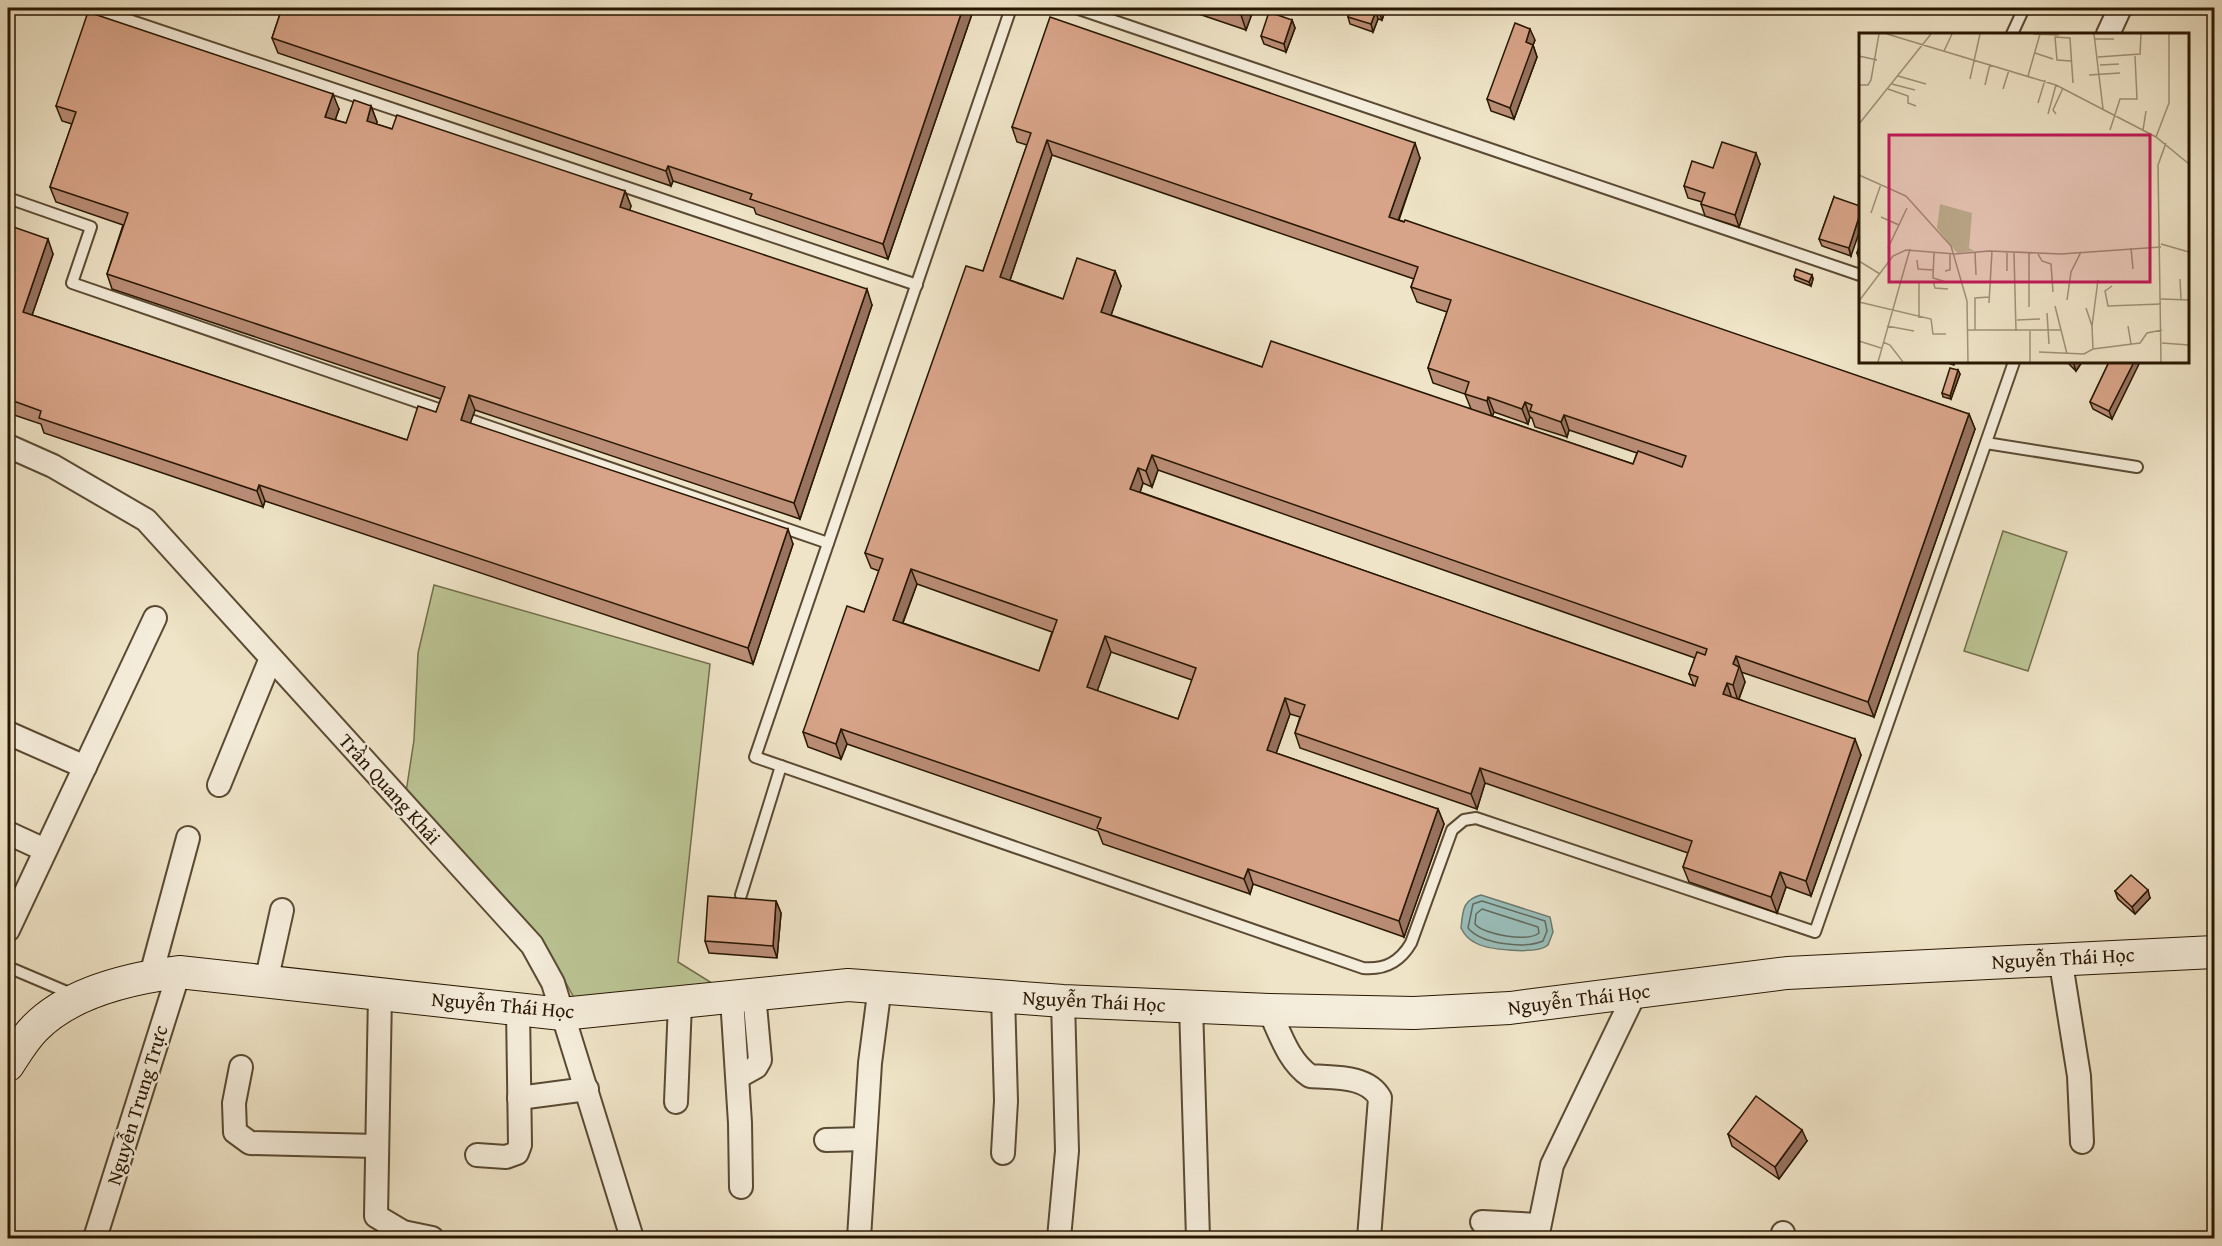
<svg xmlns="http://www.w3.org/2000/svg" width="2222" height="1246" font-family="'Gentium Book Plus',serif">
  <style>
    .green { fill: #bbc494; stroke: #726e4b; stroke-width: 1.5 }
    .water { fill: #9abeba; stroke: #6c7b70; stroke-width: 1.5 }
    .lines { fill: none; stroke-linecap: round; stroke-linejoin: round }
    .shore { stroke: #616a5e; stroke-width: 1.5 }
    .lane-casing { stroke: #5a4a33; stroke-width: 14 }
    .street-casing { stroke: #5a4a33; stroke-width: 26 }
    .secondary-casing { stroke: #281702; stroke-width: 34 }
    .lane { stroke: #f5eddb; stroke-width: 10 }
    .street { stroke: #f5eddb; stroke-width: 22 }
    .secondary { stroke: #f5eddb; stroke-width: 32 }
    .wall { fill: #ba8d76; stroke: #281702; stroke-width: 1.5; fill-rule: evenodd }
    .shaded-wall { fill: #977360; stroke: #281702; stroke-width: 1.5 }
    .building { fill: #d8a489; stroke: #281702; stroke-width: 1.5; fill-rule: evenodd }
    .labels { text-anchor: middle; stroke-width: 4.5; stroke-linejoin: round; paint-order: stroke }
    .street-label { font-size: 20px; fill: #281702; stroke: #f5eddb }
    .inset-road { fill: none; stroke: #9f9278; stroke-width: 1.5 }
    .view { fill: #c2185b; fill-opacity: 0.15; stroke: #c2185b; stroke-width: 3 }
    .inset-edge { fill: none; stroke: #281702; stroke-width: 3 }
  </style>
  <rect width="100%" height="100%" fill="#efe4c7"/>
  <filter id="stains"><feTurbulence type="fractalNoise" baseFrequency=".00333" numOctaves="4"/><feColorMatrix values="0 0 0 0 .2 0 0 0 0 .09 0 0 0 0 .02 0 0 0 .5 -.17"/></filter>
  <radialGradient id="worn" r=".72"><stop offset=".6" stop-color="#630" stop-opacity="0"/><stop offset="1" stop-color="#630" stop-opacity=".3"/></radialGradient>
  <!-- green -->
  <g class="green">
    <polygon points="2003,531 2067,552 2028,671 1964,651"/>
    <polygon points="434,585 710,664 678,962 720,988 579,1007 547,948 406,792 414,740 418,653"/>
  </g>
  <!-- water -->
  <path class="water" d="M 1481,895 L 1550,917 L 1553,932 L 1548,945 C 1537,955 1486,950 1474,942 C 1468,939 1464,934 1461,928 C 1463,911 1462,900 1481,895 Z"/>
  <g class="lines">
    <!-- shore -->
    <g class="shore">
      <path d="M 1482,901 L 1545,921 L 1547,931 L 1543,941 C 1524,949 1481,944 1468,928 L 1473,904 Z"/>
      <path d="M 1482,909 L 1538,927 L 1539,933 C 1528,942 1484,935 1475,924 L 1476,914 Z"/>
    </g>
    <!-- lane casing -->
    <g class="lane-casing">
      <g id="lane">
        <polyline points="93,8 917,285"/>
        <path d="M 1011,8 L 755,757 L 1363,968 C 1385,970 1400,962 1411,943 L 1452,830 L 1464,820 L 1476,818 L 1815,932 L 2014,362"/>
        <polyline points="1076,8 1860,275"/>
        <polyline points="2012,34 2024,8"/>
        <polyline points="8,198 91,227 72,283 828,543"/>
        <polyline points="1986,443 2137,467"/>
        <polyline points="741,895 781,766"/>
        <polyline points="8,967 74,995"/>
      </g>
    </g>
    <!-- street casing -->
    <g class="street-casing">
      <g id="street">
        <polyline points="2108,34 2120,8"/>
        <polyline points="8,446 53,466 146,520 532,945 553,983 632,1238"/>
        <polyline points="8,733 85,767"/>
        <polyline points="219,785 271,658"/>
        <polyline points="8,833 45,850"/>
        <polyline points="8,930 155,618"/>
        <polyline points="2060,957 2079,1076 2082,1142"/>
        <polyline points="151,975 188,838"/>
        <polyline points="266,982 282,910"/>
        <polyline points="380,994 376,1216 403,1232 432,1238"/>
        <polyline points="1003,996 1006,1101 1003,1153"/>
        <polyline points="732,998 740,1123 741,1187"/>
        <polyline points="1191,1005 1198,1238"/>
        <path d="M 1269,1010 C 1280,1033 1288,1061 1310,1076 C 1334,1078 1367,1075 1380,1098 L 1369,1238"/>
        <polyline points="241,1067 234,1103 235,1132 250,1143 376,1146"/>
        <polyline points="738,1077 756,1067 760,1060 754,994"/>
        <polyline points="519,1098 587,1089"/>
        <polyline points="676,1102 680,1003"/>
        <polyline points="826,1140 865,1139"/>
        <polyline points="477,1155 506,1157 517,1153 520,1145 518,1009"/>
        <polyline points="1482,1222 1538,1225"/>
        <polyline points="95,1238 179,972"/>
        <polyline points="859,1238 870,1063 880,986"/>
        <polyline points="1059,1238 1067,1151 1063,1001"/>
        <polyline points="1537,1238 1552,1165 1636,991"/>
        <polyline points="1783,1238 1783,1233"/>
      </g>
    </g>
    <!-- secondary casing -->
    <g class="secondary-casing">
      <path id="secondary" d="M 8,1065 C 16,1053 24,1039 35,1028 C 70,992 132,978 179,972 L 562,1014 L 848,985 L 1063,1001 L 1269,1010 L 1414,1013 L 1510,1008 L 1787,973 L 2214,952"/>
    </g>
    <!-- lane -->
    <use href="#lane" class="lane"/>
    <!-- street -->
    <use href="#street" class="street"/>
    <!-- secondary -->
    <use href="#secondary" class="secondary"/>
  </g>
  <!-- wall -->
  <g class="wall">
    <polygon points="282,8 974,8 888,259 756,214 754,208 673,181 671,186 278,53 272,38"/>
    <polygon points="1181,8 1254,8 1246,30"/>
    <polygon points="1351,8 1386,8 1382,20 1378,19 1373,32 1350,24 1348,17"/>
    <polygon points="1292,20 1295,28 1286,52 1264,44 1261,36"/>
    <polygon points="1535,40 1533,45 1537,57 1514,119 1491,111 1487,99"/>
    <polygon points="56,106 339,109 335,120 346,123 371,106 377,122 376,124 392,129 625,191 631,206 629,210 872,305 800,519 475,410 470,423 793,544 753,664 265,501 263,507 44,433 41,424 8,413 8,225 53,254 32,315 407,440 436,412 441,399 112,289 107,274 123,225 56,202 50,187 72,124 62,121"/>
    <path d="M 1012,127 L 1420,158 L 1399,220 L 1969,414 L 1975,429 L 1874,717 L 1741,672 L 1745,682 L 1739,699 L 1861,755 L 1811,896 L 1786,887 L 1777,913 L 1689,882 L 1683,867 L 1688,853 L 1485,783 L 1477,809 L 1300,748 L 1295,733 L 1300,717 L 1290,714 L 1276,753 L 1438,809 L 1444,824 L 1404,937 L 1253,884 L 1250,894 L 1103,844 L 1098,831 L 847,744 L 841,759 L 808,747 L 803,732 L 864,612 L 879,571 L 871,568 L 865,553 L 983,271 L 1027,145 L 1017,142 ZM 1052,155 L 1414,279 L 1411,287 L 1417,302 L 1447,312 L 1428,368 L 1433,383 L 1465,394 L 1471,409 L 1262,367 L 1111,315 L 1121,286 L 1115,271 L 1063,299 L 1010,280 ZM 1494,412 L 1528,424 L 1530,417 L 1532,418 L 1535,427 L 1567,437 L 1569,430 L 1637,453 L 1633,464 L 1492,416 ZM 1158,470 L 1695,658 L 1689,674 L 1694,686 L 1140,492 L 1143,483 L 1152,487 ZM 917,584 L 1052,632 L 1039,671 L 903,623 ZM 1111,652 L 1192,680 L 1178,719 L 1097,691 Z"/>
    <polygon points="1760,164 1739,227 1705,216 1701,204 1702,202 1688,198 1684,186"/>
    <polygon points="1834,197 1851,256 1822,246 1819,239"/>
    <polygon points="1860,244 1860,262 1857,253"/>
    <polygon points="1812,275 1813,279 1811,286 1795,280 1794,276"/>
    <polygon points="1945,362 1955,362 1954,365"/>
    <polygon points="2067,362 2082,362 2076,371"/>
    <polygon points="2109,362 2112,419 2093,409 2090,402"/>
    <polygon points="1958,370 1960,374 1951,399 1943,397 1942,393"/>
    <polygon points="2115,891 2150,898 2135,914 2118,899"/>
    <polygon points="776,901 781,913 777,958 709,953 705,941"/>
    <polygon points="1728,1134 1807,1141 1779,1179 1732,1146"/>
  </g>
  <!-- shaded-wall -->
  <g class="shaded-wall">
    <polygon points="963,8 974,8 888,259 883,244"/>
    <polygon points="1243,8 1254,8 1246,30 1241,15"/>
    <polygon points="1381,8 1386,8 1382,20 1379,12"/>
    <polygon points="1376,11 1378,19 1373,32 1371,24"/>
    <polygon points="1292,20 1295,28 1286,52 1284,44"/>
    <polygon points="1530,29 1535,40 1533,45 1537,57 1514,119 1510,108 1526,42"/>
    <polygon points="333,94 339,109 331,132 325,117"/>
    <polygon points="371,106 377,122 372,136 367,121"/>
    <polygon points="1047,140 1052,155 1006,292 1000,277"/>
    <polygon points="1415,143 1420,158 1394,232 1389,217"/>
    <polygon points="1756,153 1760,164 1739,227 1735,215"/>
    <polygon points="668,166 673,181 671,186 666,171"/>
    <polygon points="625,191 631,206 626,222 620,207"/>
    <polygon points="1860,214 1860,230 1851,256 1849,248"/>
    <polygon points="48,239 53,254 28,327 23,312"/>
    <polygon points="1115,271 1121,286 1107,327 1101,312"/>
    <polygon points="1812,275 1813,279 1811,286 1809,282"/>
    <polygon points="867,289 872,305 800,519 794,503"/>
    <polygon points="2073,362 2082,362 2076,371"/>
    <polygon points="2134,362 2140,362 2112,419 2109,411"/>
    <polygon points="1958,370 1960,374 1951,399 1950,396"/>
    <polygon points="469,395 475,410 466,435 461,420"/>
    <polygon points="1488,397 1494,412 1492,417 1487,401"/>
    <polygon points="1525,402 1530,417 1528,424 1522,409"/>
    <polygon points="1969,414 1975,429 1874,717 1868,702"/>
    <polygon points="1564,415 1569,430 1567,437 1561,422"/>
    <polygon points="1152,455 1158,470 1152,487 1146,471"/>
    <polygon points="1138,468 1143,483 1136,504 1130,489"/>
    <polygon points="259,485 265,501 263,507 257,491"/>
    <polygon points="788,529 793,544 753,664 748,648"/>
    <polygon points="911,569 917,584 898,635 893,620"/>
    <polygon points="1105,636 1111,652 1093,703 1087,687"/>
    <polygon points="1736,656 1745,682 1738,701 1733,685 1733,664"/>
    <polygon points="1727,683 1732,699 1723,694"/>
    <polygon points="1285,698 1290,714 1272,765 1267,750"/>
    <polygon points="841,729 847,744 841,759 836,744"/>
    <polygon points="1855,739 1861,755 1811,896 1806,881"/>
    <polygon points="1480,768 1485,783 1477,809 1471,794"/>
    <polygon points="1438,809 1444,824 1404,937 1399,921"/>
    <polygon points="1248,869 1253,884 1250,894 1244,879"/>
    <polygon points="1780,872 1786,887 1777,913 1771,897"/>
    <polygon points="2148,890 2150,898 2135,914 2132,907"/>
    <polygon points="776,901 781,913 777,958 773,946"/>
    <polygon points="1802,1130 1807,1141 1779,1179 1775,1167"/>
  </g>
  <!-- building -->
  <g class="building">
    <polygon points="282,8 963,8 883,244 750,199 752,194 668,166 666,171 272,38"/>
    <polygon points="1220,8 1243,8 1241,15"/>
    <polygon points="1351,8 1381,8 1379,12 1376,11 1371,24 1348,17"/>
    <polygon points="88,12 333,94 325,117 346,123 354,100 371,106 367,121 392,129 397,115 625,191 620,207 867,289 794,503 469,395 461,420 788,529 748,648 259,485 257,491 39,418 41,411 8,399 8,225 48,239 23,312 407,440 418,406 436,412 445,387 107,274 128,213 50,187 76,112 56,106"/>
    <polygon points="1269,12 1292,20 1284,44 1261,36"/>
    <path d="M 1050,17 L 1415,143 L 1389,217 L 1404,222 L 1405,220 L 1969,414 L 1868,702 L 1736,656 L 1733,664 L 1739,667 L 1733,685 L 1727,683 L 1723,694 L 1855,739 L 1806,881 L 1780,872 L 1771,897 L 1683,867 L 1692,841 L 1480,768 L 1471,794 L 1295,733 L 1305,705 L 1285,698 L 1267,750 L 1438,809 L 1399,921 L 1248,869 L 1244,879 L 1097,828 L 1101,818 L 841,729 L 836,744 L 803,732 L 847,606 L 864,612 L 883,559 L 865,553 L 966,266 L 983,271 L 1031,133 L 1012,127 ZM 1047,140 L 1418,267 L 1411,287 L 1451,300 L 1428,368 L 1469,382 L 1465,394 L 1487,401 L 1488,397 L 1522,409 L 1525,402 L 1532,405 L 1530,411 L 1561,422 L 1564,415 L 1686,456 L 1682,467 L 1638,451 L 1633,464 L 1271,341 L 1262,367 L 1101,312 L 1115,271 L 1077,258 L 1063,299 L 1000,277 ZM 1152,455 L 1707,649 L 1705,655 L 1697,652 L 1689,674 L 1698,677 L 1695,686 L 1130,489 L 1138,468 L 1146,471 ZM 911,569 L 1057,620 L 1039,671 L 893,620 ZM 1105,636 L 1196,668 L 1178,719 L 1087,687 Z"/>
    <polygon points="1515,23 1530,29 1526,42 1533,45 1510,108 1487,99"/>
    <polygon points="1722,142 1756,153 1735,215 1701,204 1705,193 1684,186 1692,161 1713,168"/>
    <polygon points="1834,197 1860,206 1860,214 1849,248 1819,239"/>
    <polygon points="1860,244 1860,255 1857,253"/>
    <polygon points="1796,269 1812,275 1809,282 1794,276"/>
    <polygon points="2109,362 2134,362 2109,411 2090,402"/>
    <polygon points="1950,368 1958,370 1950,396 1942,393"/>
    <polygon points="2131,875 2148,890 2132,907 2115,891"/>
    <polygon points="708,896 776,901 773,946 705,941"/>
    <polygon points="1756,1096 1802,1130 1775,1167 1728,1134"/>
  </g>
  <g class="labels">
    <!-- street labels -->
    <g class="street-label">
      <text transform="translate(390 789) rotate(48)" y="7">Trần Quang Khải</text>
      <text transform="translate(2063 958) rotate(-3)" y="7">Nguyễn Thái Học</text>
      <text transform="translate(1579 999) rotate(-7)" y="7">Nguyễn Thái Học</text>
      <text transform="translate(1094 1001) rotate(3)" y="7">Nguyễn Thái Học</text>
      <text transform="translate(503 1005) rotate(5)" y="7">Nguyễn Thái Học</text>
      <text transform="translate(137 1105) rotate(-73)" y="7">Nguyễn Trung Trực</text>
    </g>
  </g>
  <!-- overview -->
  <g transform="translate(1859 33)">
    <rect width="330" height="330" fill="#efe4c7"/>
    <path d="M 81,171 L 113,180 L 110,215 L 115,218 L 98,220 L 78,195 Z" fill="#bbc494"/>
    <path class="inset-road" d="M 28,1 L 197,52 L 297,104 L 330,131M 174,1 L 200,2M 235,1 L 244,76M 236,6 L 255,6M 85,18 L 93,1M 176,20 L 194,26M 0,23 L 18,27M 239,24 L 281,21 L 282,1M 212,28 L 198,27 L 196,4 L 211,5 L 211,6 L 214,50M 241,32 L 260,31M 230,42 L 261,40M 39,43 L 67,51M 169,43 L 181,1M 111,46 L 121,1M 33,51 L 56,57M 0,52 L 9,52 L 12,47 L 20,1M 126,52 L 131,31M 29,56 L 49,63 L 49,70 L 57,73M 144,56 L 150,37M 179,70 L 186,47M 189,81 L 197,52M 197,81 L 194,77 L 204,55M 0,91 L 72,1M 251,97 L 261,66 L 278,66 L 276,23M 284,97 L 287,78M 297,104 L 310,70 L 310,1M 0,142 L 47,163 L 92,213 L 108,268 L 109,329M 12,180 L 22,151M 22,184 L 40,192M 302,211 L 330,219M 29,215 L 48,175M 272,215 L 274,236M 75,219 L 74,245 L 87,249M 116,219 L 117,242M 148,219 L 148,238M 155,220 L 157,298M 170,220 L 170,274M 179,221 L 183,228 L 192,231 L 194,259M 58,227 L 59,236 L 74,237M 0,228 L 21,241M 86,238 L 91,237 L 91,221M 321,246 L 322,267M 74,248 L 76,255 L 89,256M 253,253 L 246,258 L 249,273 L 302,271M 302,266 L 330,267M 208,267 L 212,239 L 222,219M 0,268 L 34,223 L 47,217 L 96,221 L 130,218 L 202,221 L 302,214M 0,269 L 72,286 L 74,301 L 87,301M 130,270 L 133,218M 196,273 L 208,321M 227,275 L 233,293 L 234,316M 188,280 L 190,311M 60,285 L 60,249 L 74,249M 158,287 L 181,286M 28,293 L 55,298M 233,293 L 239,247M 269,293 L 272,311M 109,297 L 202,297M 116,297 L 116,265 L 130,264M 0,308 L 22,315M 24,309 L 31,312 L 44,329M 303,310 L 330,312M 180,319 L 225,321 L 234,316 L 281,310 L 288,300 L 303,297M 19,329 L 51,216M 171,329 L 171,298M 302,329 L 299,132 L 307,110"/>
    <path class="view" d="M 30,102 L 291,102 L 291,249 L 30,249 Z"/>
    <rect width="330" height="330" class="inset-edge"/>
  </g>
  <!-- margin -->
  <rect width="2222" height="1246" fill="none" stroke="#efe4c7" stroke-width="30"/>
  <rect x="9" y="9" width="2204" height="1228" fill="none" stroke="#281702" stroke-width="3"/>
  <rect x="15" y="15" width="2192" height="1216" fill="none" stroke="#281702" stroke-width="1.5"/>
  <rect width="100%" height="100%" filter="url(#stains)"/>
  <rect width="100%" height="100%" fill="url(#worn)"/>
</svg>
